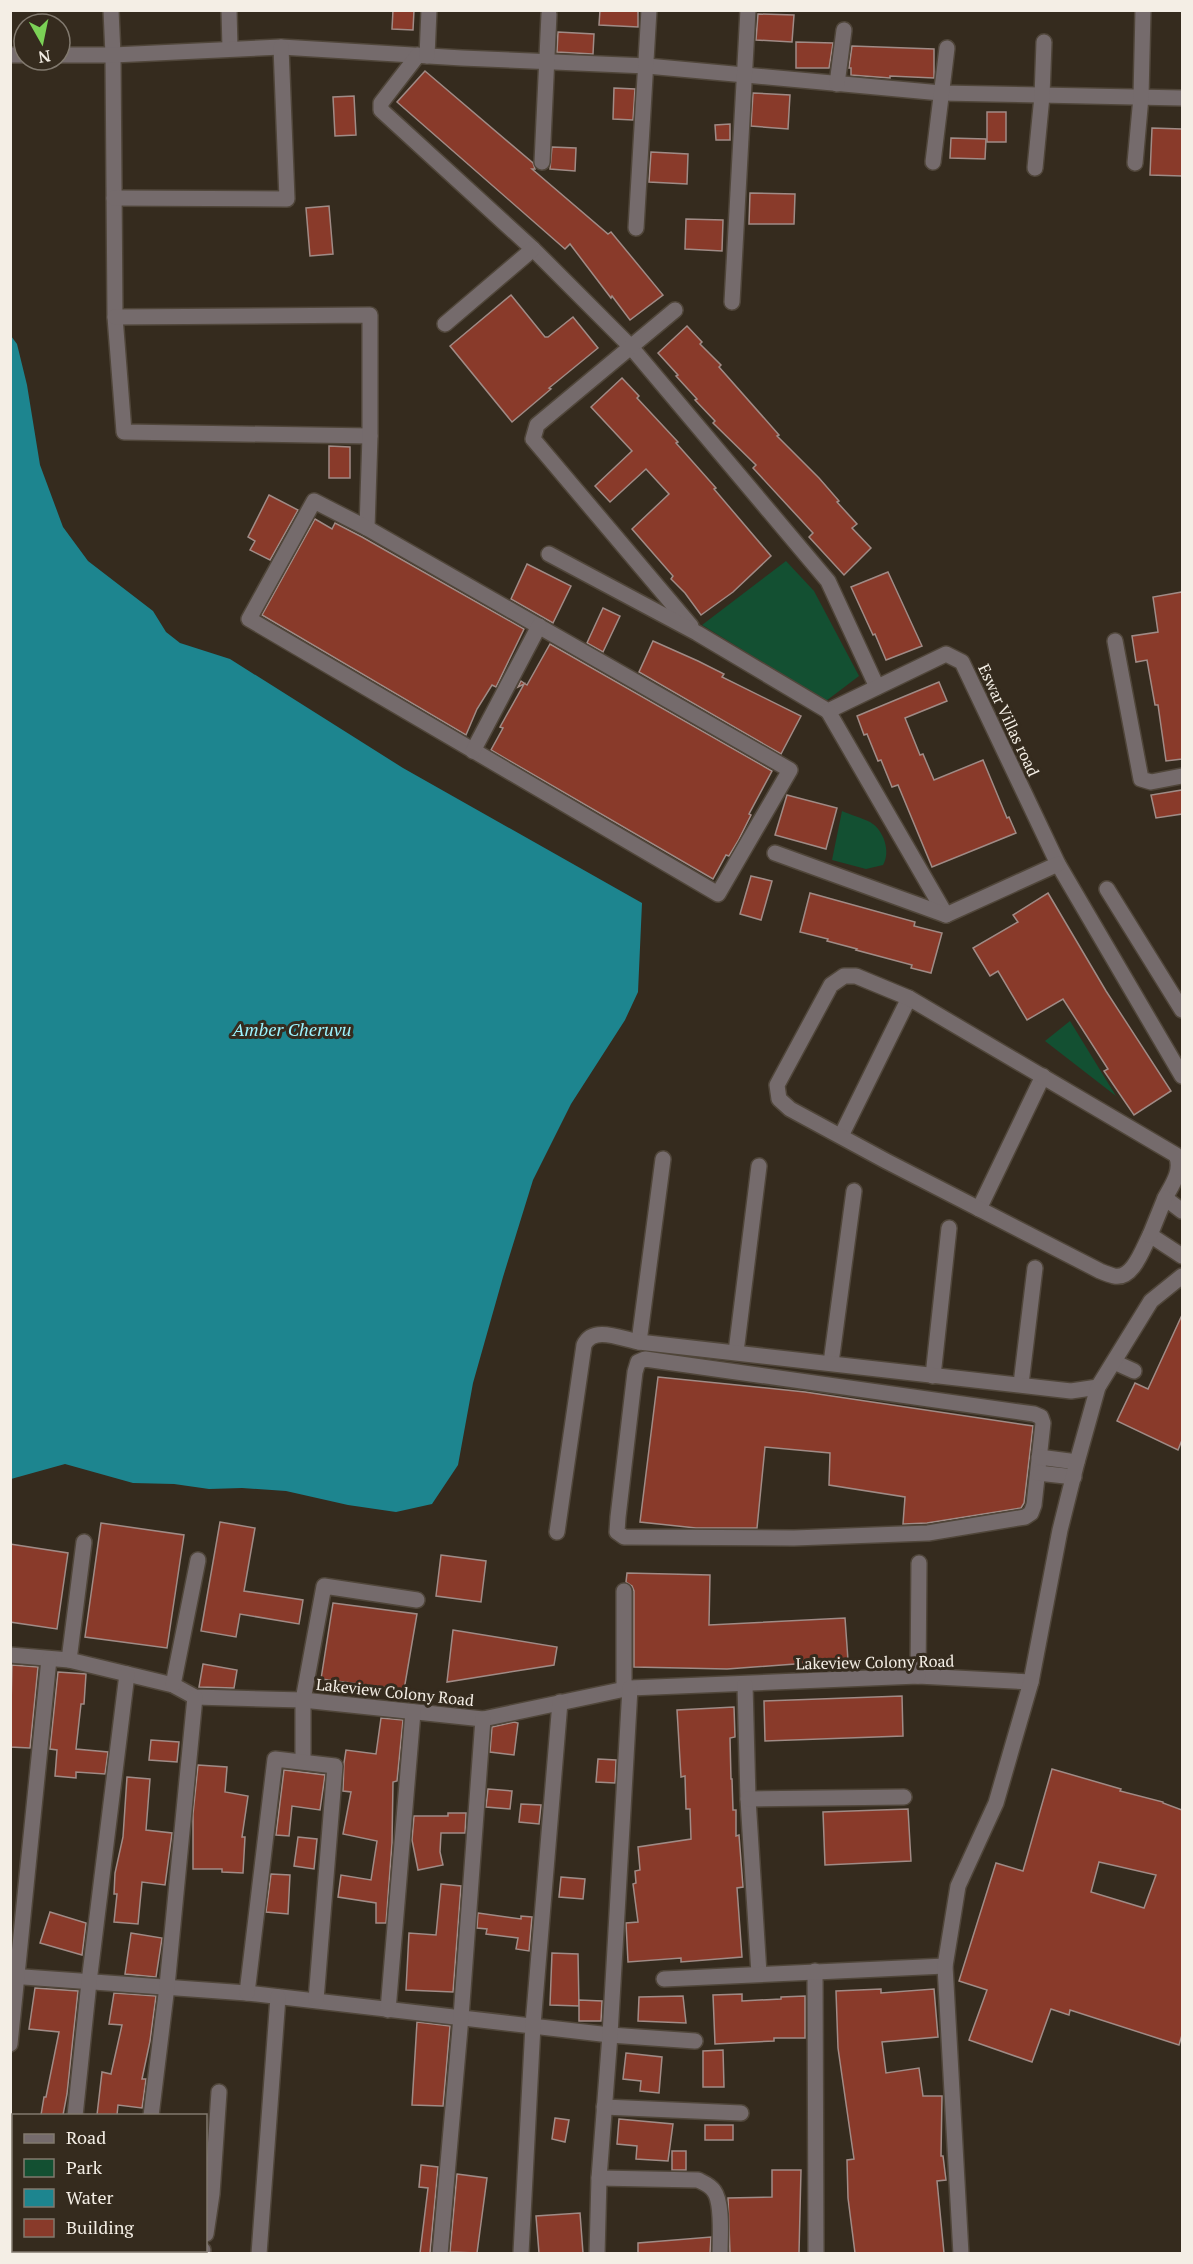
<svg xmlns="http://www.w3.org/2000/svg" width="1193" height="2264" font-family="'PT Serif',serif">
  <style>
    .green { fill: #135032 }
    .water { fill: #1d858f }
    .building { fill: #893a2a; stroke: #a08b86; stroke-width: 1.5; fill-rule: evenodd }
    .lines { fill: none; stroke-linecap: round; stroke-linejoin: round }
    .minor-casing { stroke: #50463a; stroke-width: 18 }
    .minor { stroke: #756b6c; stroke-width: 15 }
    .labels { text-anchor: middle; stroke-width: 6; stroke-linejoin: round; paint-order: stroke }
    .street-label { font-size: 16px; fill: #f4eee5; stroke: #352b1e }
    .water-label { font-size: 18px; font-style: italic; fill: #9cf3fe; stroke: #352b1e }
  </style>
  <rect width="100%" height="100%" fill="#352b1e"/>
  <!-- green -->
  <g class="green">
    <polygon points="786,561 814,591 859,676 826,701 702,625"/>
    <path d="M 842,811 C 851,815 862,818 870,822 C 884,830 891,852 883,865 L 866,869 L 832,860 Z"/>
    <polygon points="1070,1021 1116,1096 1045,1041"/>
  </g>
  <!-- water -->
  <polygon class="water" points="11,336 17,344 27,385 40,465 63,527 88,561 153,611 166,632 180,643 230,659 403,768 642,903 638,992 625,1020 571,1104 533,1180 503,1277 473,1383 458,1465 432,1504 396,1512 348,1505 286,1491 242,1488 209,1489 174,1484 133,1483 65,1464 11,1479"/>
  <!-- building -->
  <g class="building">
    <polygon points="393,10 414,10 413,30 392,29"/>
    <polygon points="600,10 638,10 638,27 599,25"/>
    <polygon points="758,14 794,15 792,42 756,40"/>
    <polygon points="558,32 594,34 593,54 557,52"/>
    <polygon points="796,42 833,43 829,68 796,68"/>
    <polygon points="852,46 934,49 934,78 890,76 890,78 851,75 851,68 849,68"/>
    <polygon points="425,71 533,163 535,169 532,169 608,234 611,232 663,295 630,320 612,296 611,298 570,244 565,249 397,102"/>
    <polygon points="614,88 635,89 633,120 613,119"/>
    <polygon points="753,93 790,95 788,129 751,126"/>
    <polygon points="354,96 356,135 335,136 333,97"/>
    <rect x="987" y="112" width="19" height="30"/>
    <polygon points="730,124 730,140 716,140 715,125"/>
    <polygon points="1152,128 1182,129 1182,176 1150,175"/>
    <polygon points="951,138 986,139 985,159 950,158"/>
    <polygon points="552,147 576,148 575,171 550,169"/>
    <polygon points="651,152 688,154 687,184 649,182"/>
    <polygon points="750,193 795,194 794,224 749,224"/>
    <polygon points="329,206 333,254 310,256 306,208"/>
    <polygon points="686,219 723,220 722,251 685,249"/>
    <polygon points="511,295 545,337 548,337 573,317 598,348 549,388 551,389 512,422 450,346"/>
    <polygon points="687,326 702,342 700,344 721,365 719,367 779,435 777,436 819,478 839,501 837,502 857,524 852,528 871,548 844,575 809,537 813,533 753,468 756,465 713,423 715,421 695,400 697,399 676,376 678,375 658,353"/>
    <polygon points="622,378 639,396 637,398 678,442 676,443 716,488 714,489 771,556 733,592 701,615 685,593 671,579 673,576 632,529 669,494 646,469 610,502 595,486 632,451 591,407"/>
    <polygon points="329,446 350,447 350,478 329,478"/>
    <polygon points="269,495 298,510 270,560 250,550 255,541 248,537"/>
    <polygon points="315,519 332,529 335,523 362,537 524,629 496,687 492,685 477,709 466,735 262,615"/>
    <polygon points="527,564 571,586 553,623 511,599"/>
    <polygon points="888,572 922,646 886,660 875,634 873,635 851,587"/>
    <polygon points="1182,592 1182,759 1166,761 1158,705 1155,705 1147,660 1136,662 1132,636 1158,632 1153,597"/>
    <polygon points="603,608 620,616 603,652 587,643"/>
    <polygon points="653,641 698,661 724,674 722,677 801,716 781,754 639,672"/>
    <polygon points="550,644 772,771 749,814 751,815 738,841 729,856 726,855 713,879 491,750 503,728 500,727 524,684 518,687 521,681 527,685"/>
    <polygon points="939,682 947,701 905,718 920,755 923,754 934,780 983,760 1007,818 1009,817 1016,833 932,867 898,785 892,787 881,760 878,761 867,734 864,735 857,716"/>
    <polygon points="1182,790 1182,814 1156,818 1151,795"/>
    <polygon points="787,795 837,808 826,849 775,835"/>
    <polygon points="751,876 772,881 761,920 740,914"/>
    <polygon points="810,893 915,922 914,926 942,933 931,973 911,968 912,965 856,950 857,949 827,941 828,939 800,932"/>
    <polygon points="1048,893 1106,991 1171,1091 1134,1115 1104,1071 1108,1069 1063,999 1027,1020 998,971 990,976 973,948 1018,922 1013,915"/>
    <polygon points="1182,1315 1182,1440 1178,1450 1117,1421 1135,1383 1148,1389"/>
    <polygon points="658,1377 805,1392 1033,1426 1024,1503 1021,1508 927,1523 903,1524 905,1497 829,1485 830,1453 765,1447 757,1528 696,1528 640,1522"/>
    <polygon points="220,1522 255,1528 244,1591 303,1600 299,1624 240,1614 236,1637 201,1631"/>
    <polygon points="101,1523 184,1535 167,1648 85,1637"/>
    <polygon points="10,1544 68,1553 57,1629 10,1622"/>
    <polygon points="441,1555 486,1561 481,1602 436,1596"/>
    <polygon points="627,1573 710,1575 709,1625 845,1618 848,1660 727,1669 634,1667 634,1591 632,1586 626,1582"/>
    <polygon points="333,1603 417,1614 404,1690 321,1679"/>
    <polygon points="453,1630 557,1647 554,1665 447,1682"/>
    <polygon points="203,1664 237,1670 234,1688 199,1687"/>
    <polygon points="12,1665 38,1667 30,1748 10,1747"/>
    <polygon points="58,1672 86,1674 84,1704 81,1704 76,1749 108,1752 105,1774 76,1772 76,1778 55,1776 57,1750 50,1749"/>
    <polygon points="902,1696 903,1736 765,1741 764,1701"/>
    <polygon points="734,1707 735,1737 730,1738 731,1779 732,1779 733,1810 736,1810 736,1836 739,1835 743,1887 737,1888 742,1957 681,1962 681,1958 628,1962 626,1923 638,1922 633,1884 636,1883 635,1871 640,1870 638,1847 691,1839 690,1809 686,1809 685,1776 681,1777 677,1710"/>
    <polygon points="381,1718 403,1720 397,1781 393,1782 392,1843 386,1923 376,1923 376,1903 338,1897 341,1875 371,1880 377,1841 343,1834 351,1792 343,1791 344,1763 346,1750 376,1754"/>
    <polygon points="514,1722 518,1723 514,1755 490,1752 492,1727"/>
    <polygon points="151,1740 179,1742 177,1762 149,1760"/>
    <polygon points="598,1759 616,1760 615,1783 596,1782"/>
    <polygon points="198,1765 227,1767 225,1792 248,1796 242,1837 245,1837 243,1873 222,1872 222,1869 193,1869 193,1814"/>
    <path d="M 1052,1769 L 1121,1789 L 1120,1791 L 1163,1802 L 1163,1803 L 1182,1810 L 1182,2035 L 1179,2045 L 1070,2010 L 1069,2015 L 1051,2009 L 1032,2062 L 969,2040 L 987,1990 L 959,1981 L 996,1863 L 1023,1871 ZM 1099,1862 L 1156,1875 L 1144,1908 L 1091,1892 Z"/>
    <polygon points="284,1770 325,1775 320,1810 292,1806 289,1836 276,1835"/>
    <polygon points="127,1777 150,1779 146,1830 172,1833 165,1885 142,1882 138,1924 114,1922 117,1894 114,1894 115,1873 123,1837"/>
    <polygon points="488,1789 512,1791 510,1809 486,1807"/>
    <polygon points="521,1804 541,1805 539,1824 519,1822"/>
    <polygon points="908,1809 911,1861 825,1865 823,1812"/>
    <polygon points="448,1813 466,1813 465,1833 441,1833 440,1852 443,1865 418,1870 412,1840 414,1816 448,1816"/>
    <polygon points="298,1837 317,1839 314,1869 294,1866"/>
    <polygon points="271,1874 290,1875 288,1914 266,1912"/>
    <polygon points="561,1877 585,1879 583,1899 559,1897"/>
    <polygon points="441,1884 461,1886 453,1992 406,1990 409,1933 436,1935"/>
    <polygon points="50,1912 86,1923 82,1955 40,1943"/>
    <polygon points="478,1913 521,1919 521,1916 532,1917 529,1951 516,1949 518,1938 486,1934 487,1929 477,1928"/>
    <polygon points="131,1933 162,1938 156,1977 125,1974"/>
    <polygon points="552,1953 578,1954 579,2006 550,2005"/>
    <polygon points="35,1988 78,1991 67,2094 63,2115 41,2115 44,2097 46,2097 59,2032 29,2029"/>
    <polygon points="881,1989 881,1993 934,1989 938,2037 882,2042 886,2073 919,2068 923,2096 942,2096 941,2156 943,2156 946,2180 937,2181 944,2253 855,2253 848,2198 847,2160 854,2159 838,2048 836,1991"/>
    <polygon points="114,1993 156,1996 150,2041 142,2079 146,2079 142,2108 118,2105 117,2115 97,2115 102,2072 111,2074 122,2025 109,2024"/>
    <polygon points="742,1994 742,2001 781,1999 781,1997 805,1996 805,2038 774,2038 774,2041 715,2044 713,1995"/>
    <polygon points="683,1996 686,2023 638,2021 639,1997"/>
    <polygon points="579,2000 602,2001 601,2021 579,2021"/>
    <polygon points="417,2022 450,2026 443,2106 412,2105"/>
    <polygon points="723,2050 724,2087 703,2087 703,2051"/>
    <polygon points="626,2053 662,2057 659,2093 640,2091 641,2081 623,2079"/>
    <polygon points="555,2118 569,2120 565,2142 552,2139"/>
    <polygon points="619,2119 673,2124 668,2161 636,2159 637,2146 617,2144"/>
    <rect x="705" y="2125" width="28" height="15"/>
    <rect x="672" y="2151" width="14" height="19"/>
    <polygon points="421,2165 438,2167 430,2253 420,2253 428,2188 419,2187"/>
    <polygon points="772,2170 801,2170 799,2253 730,2253 728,2198 772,2197"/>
    <polygon points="457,2174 487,2178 477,2253 450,2252"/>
    <polygon points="580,2213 583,2253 539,2253 536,2216"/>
    <polygon points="711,2237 710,2253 638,2253 638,2243"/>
  </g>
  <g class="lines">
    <!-- minor casing -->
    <g class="minor-casing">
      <g id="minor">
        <polyline points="111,10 113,55 115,317 124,432 370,436"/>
        <polyline points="229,10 230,48"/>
        <polyline points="10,55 24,55"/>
        <polyline points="60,55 113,55 281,47 462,58 647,66 941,93 1182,98"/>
        <polyline points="418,55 381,103 381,110 533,249 631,347 828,581 877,687"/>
        <polyline points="427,56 429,10"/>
        <polyline points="837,84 844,30"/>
        <polyline points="542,162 549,14"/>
        <polyline points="933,162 947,48"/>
        <polyline points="1135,163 1141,97 1143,10"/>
        <polyline points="1035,168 1042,96 1044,42"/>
        <polyline points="114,198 287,199 281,47"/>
        <polyline points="636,228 649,10"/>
        <polyline points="732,302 748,10"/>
        <polyline points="675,310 537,425 533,439 691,626"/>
        <polyline points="115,317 370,315 370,436 367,528"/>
        <polyline points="445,324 533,249"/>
        <polygon points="314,501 367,528 790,770 718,894 249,619"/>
        <polyline points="549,554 697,633 828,711 946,654 962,662 1058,864 1182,1076"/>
        <polyline points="1115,641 1141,779 1151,782 1182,776"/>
        <polyline points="828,711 946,915"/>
        <polyline points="473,751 539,626"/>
        <polyline points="775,853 946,915 1058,864"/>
        <polyline points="1107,889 1182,1010"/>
        <polyline points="841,1136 909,998"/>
        <polyline points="979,1209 1043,1076"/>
        <path d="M 1182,1211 L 1165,1198 C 1172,1185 1183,1170 1176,1155 L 909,998 L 856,976 L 844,976 L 831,985 L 777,1085 L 779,1099 L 790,1109 L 886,1161 L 1100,1271 C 1105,1273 1110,1275 1114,1276 C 1133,1280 1143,1248 1150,1235 L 1182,1256"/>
        <polyline points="1150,1235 1165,1198"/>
        <polyline points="639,1342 663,1159"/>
        <polyline points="736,1352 759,1166"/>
        <polygon points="645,1359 1034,1414 1041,1417 1043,1423 1034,1505 1031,1513 1025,1517 928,1533 794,1538 624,1537 617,1532 618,1517 635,1372 638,1362"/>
        <polyline points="1114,1362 1134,1371"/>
        <polyline points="831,1363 854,1191"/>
        <polyline points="933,1376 949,1228"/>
        <polyline points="1021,1384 1035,1268"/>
        <polyline points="1039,1457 1077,1462"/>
        <polyline points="1038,1473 1074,1477"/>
        <path d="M 557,1532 L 584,1345 C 593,1325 622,1339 639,1342 L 1071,1391 L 1098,1387"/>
        <polyline points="10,1655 69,1660 173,1685 195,1697 303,1700 483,1719 630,1688 918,1676 1031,1682"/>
        <polyline points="69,1660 84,1542"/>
        <polyline points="918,1676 919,1563"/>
        <polyline points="173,1685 198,1560"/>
        <polyline points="745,1685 748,1799 759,1974"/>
        <polyline points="624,1690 624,1591"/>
        <polyline points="303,1761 303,1700 324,1586 417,1600"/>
        <polyline points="748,1799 904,1797"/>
        <polyline points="815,1971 816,2254"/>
        <polyline points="10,1976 247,1993 610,2035 695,2041"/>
        <polyline points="664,1979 945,1966"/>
        <polyline points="247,1993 275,1759 335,1766 316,2000"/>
        <polyline points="388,2010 413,1712"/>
        <polyline points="10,2044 49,1659"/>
        <polyline points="604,2107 741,2113"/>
        <polyline points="75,2116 89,1982 127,1674"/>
        <polyline points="151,2116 167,1986 195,1697"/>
        <path d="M 599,2178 L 698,2180 C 704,2183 710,2185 714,2191 C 723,2203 720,2238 720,2254"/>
        <polyline points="206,2234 212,2194 219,2092"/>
        <polyline points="521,2253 533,2025 560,1702"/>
        <polyline points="62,2254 62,2250"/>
        <polyline points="134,2254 134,2250"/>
        <polyline points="202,2254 203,2250"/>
        <polyline points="259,2254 278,1997"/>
        <polyline points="440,2254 461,2017 483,1719"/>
        <polyline points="597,2254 599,2178 610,2035 630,1688"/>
        <polyline points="961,2254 945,1966 958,1886 996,1803 1031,1682 1060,1530 1077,1462 1098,1387 1151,1301 1182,1276"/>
      </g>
    </g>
    <!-- minor -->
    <use href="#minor" class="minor"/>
  </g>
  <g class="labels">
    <!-- street labels -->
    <g class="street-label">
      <text transform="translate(1009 720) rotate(65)" y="6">Eswar Villas road</text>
      <text transform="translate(875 1662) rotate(-1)" y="6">Lakeview Colony Road</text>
      <text transform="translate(395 1692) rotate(6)" y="6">Lakeview Colony Road</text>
    </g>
    <!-- water labels -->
    <g class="water-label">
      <text x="292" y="1036">Amber Cheruvu</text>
    </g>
  </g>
  <!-- border -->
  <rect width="1193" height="2264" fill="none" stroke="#f4eee5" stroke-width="24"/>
  <!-- legend -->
  <rect x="12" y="2114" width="195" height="138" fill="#352b1e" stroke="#81796e" stroke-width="1.5"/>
  <rect x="24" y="2134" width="30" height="9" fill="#756b6c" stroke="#81796e" stroke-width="1.5"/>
  <text x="66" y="2144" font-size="18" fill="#f4eee5">Road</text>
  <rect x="24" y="2159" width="30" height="18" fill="#135032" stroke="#81796e" stroke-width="1.5"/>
  <text x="66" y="2174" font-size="18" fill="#f4eee5">Park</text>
  <rect x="24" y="2189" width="30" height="18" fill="#1d858f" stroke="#81796e" stroke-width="1.5"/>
  <text x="66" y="2204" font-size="18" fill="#f4eee5">Water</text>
  <rect x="24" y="2219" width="30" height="18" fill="#893a2a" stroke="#81796e" stroke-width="1.5"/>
  <text x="66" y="2234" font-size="18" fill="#f4eee5">Building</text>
  <!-- north arrow -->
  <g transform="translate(42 42) rotate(171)"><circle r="28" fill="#352b1e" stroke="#81796e" stroke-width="1.5"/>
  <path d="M0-4.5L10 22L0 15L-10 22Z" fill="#7bd156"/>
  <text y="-9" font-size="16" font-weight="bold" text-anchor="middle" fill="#f4eee5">N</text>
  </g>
</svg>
